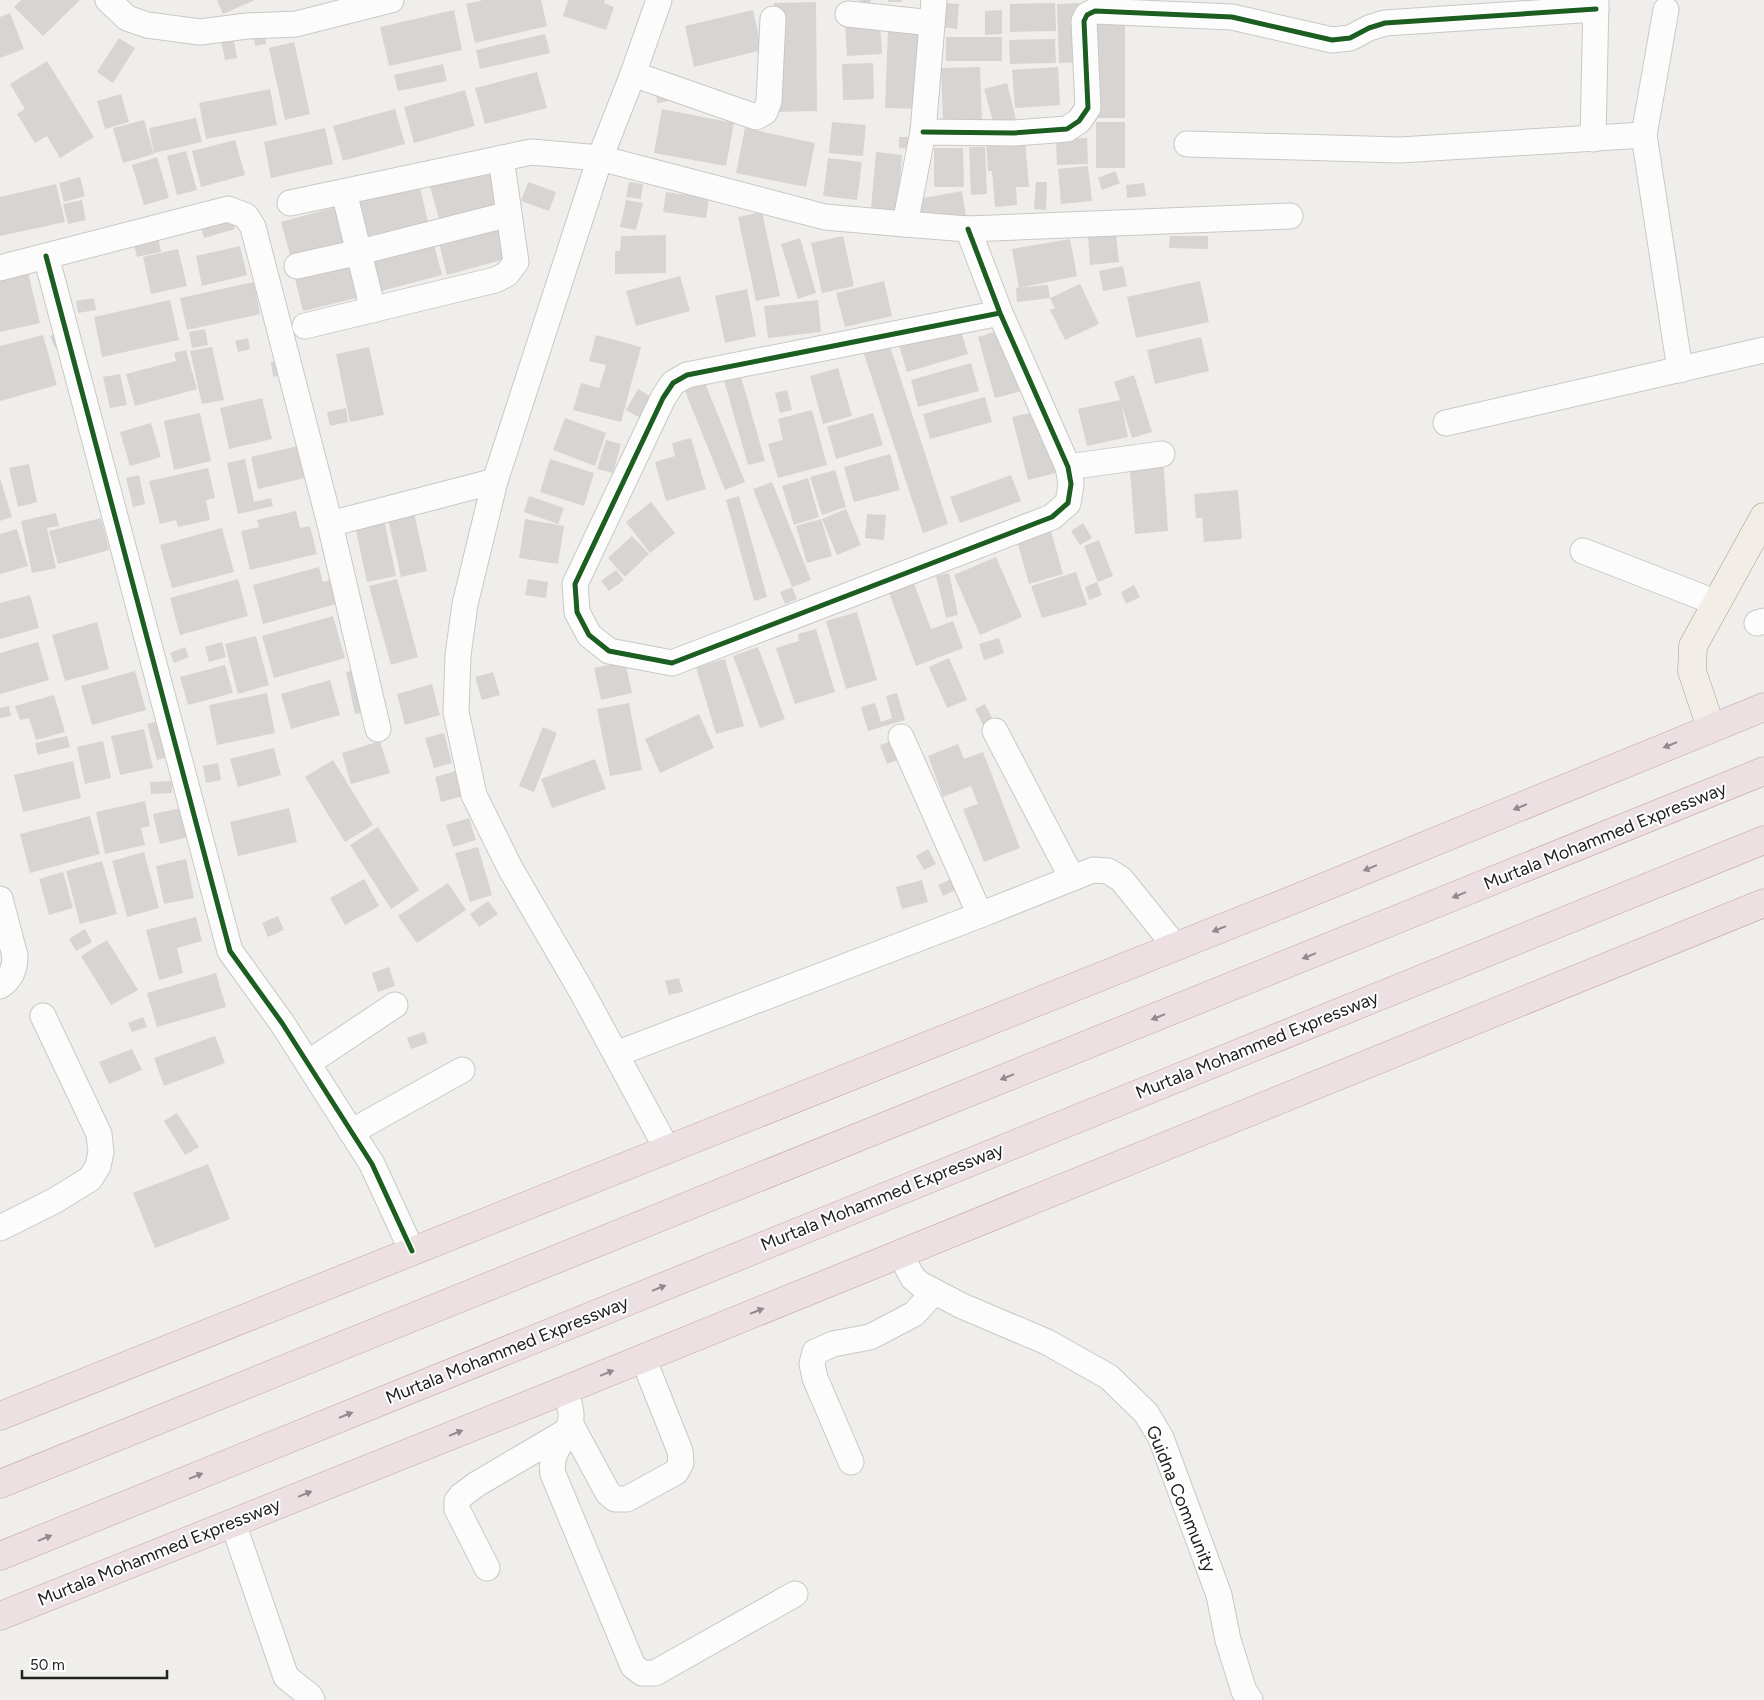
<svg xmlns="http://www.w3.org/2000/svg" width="1764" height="1700" font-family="Figtree,sans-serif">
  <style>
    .building { fill: #d7d4d2 }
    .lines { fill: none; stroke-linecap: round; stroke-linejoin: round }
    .minor-casing { stroke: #c9c8c7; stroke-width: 27 }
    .major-casing { stroke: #a79c86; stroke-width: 29 }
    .highway-casing { stroke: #c5a2ac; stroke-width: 29 }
    .minor { stroke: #fdfcfc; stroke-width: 25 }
    .major { stroke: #f3ede7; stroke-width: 28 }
    .highway { stroke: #ece0e2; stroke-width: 28 }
    .cycleway-casing { stroke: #fff; stroke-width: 8 }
    .cycleway { stroke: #1b5e20; stroke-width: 5 }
    .oneway { fill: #918a8c }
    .labels { text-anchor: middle; stroke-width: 4; stroke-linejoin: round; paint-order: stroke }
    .street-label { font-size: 18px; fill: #222; stroke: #fff }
  </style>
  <rect width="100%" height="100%" fill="#f0eeeb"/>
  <!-- building -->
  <g class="building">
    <polygon points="21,0 80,0 43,36 14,7"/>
    <polygon points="217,0 255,0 223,14"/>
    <polygon points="483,0 541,0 547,26 475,43 466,4"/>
    <polygon points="568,0 605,0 604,3 614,7 606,30 563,16"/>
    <polygon points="858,0 871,0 870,3 858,1"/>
    <rect x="888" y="0" width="14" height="2"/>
    <polygon points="816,2 817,111 776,112 774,3"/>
    <polygon points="944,3 959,4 957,29 942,27"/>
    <polygon points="1055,3 1056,31 1010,32 1010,4"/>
    <polygon points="1082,3 1084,62 1059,63 1057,4"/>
    <polygon points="454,10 462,50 389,66 380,27"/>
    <polygon points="753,10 762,50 694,67 685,26"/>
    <polygon points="1002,10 1002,34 985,35 985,11"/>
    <polygon points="10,13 24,49 0,58 0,17"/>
    <polygon points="1097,21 1125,22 1125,118 1097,118"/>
    <polygon points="880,22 882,54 847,56 845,23"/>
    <polygon points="888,29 926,30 923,109 885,108"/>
    <polygon points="264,30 266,44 255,46 253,31"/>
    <polygon points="545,34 550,53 480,69 476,50"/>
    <polygon points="233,35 237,58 225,60 220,37"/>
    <rect x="946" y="37" width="56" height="24"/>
    <polygon points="119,38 135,48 113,83 97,72"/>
    <polygon points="1055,39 1056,63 1010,64 1009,40"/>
    <polygon points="294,42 310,114 285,120 269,48"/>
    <polygon points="47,61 94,137 60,158 47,136 35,143 17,114 25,109 10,84"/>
    <polygon points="873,63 874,99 843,100 842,64"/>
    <polygon points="443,64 447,81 398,91 394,75"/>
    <polygon points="980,67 982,120 943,121 941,68"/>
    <polygon points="1058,67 1060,105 1015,108 1012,70"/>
    <polygon points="537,72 547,108 485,124 475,88"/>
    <polygon points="1007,83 1016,119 994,125 984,89"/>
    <polygon points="668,87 669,101 657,103 656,88"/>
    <polygon points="270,89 277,125 206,139 199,103"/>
    <polygon points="465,90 475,126 414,143 404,107"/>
    <polygon points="121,94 129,122 105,129 97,101"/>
    <polygon points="395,109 405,144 343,161 333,126"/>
    <polygon points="662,109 734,123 726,166 654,153"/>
    <polygon points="196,118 202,142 154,153 149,128"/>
    <polygon points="144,120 154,154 123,163 113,128"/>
    <polygon points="832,122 866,125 863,156 829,153"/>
    <rect x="1096" y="122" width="29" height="46"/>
    <polygon points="325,128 333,164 271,178 264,142"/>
    <polygon points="745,128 815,143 806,187 736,173"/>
    <polygon points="899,137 912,137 911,149 899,148"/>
    <polygon points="1087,138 1088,164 1057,165 1056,139"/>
    <polygon points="1025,139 1029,187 1016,187 1017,205 995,207 992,171 988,171 986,142"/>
    <polygon points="235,140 245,175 201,187 192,151"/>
    <polygon points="969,147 985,147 987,194 971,195"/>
    <polygon points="934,148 963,148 964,187 934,187"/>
    <polygon points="186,151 197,190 177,195 167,156"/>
    <polygon points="876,152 902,155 899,194 904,211 871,208"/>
    <polygon points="157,157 169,198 144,205 132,165"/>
    <polygon points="828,158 862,162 857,200 823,196"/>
    <polygon points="1088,166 1092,201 1061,204 1058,169"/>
    <polygon points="491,167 500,203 439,219 429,183"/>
    <polygon points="1115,171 1120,183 1102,190 1098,178"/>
    <polygon points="80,177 85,196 64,202 59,183"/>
    <polygon points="528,182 556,192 549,211 521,201"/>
    <polygon points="629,182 643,184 641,199 626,197"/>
    <polygon points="1036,182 1047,182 1046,210 1034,209"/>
    <polygon points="1144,183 1146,196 1127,198 1126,185"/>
    <polygon points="56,184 65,222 0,236 0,197"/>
    <polygon points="420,187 428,222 367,236 358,201"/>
    <polygon points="962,191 966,217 940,222 938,212 921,216 918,199"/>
    <polygon points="666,192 709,198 706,218 663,212"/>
    <polygon points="82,200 86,220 68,224 63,204"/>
    <polygon points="626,200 643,203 636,230 620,227"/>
    <polygon points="343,205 353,241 291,258 281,222"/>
    <polygon points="231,211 235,229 204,238 199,220"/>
    <polygon points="762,212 780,296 756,301 738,217"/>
    <polygon points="499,222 509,258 447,275 438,239"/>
    <polygon points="157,231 161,252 137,257 132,237"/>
    <polygon points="1116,234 1119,262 1090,265 1088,237"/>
    <polygon points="666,235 666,273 615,274 615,251 620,251 621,236"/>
    <polygon points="843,236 854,286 822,293 811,243"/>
    <polygon points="1170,236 1208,236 1208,249 1169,248"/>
    <polygon points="800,238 816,293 798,299 781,244"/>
    <polygon points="1070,239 1077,276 1019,288 1012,249"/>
    <polygon points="433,240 442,275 381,291 372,255"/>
    <polygon points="240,246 247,275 202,286 196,256"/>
    <polygon points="178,249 187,286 151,294 143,257"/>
    <polygon points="356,260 365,296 303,311 294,275"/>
    <polygon points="1123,266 1127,286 1103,291 1099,271"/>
    <polygon points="28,272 40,323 0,332 0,279"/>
    <polygon points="680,276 690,311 636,326 626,291"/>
    <polygon points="884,281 892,316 845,327 836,293"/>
    <polygon points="1200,281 1209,322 1136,338 1127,297"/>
    <polygon points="254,282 260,314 187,330 180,298"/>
    <polygon points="1080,284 1099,324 1065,340 1050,310 1055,308 1050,298"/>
    <polygon points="1048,285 1050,298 1017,302 1016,288"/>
    <polygon points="747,289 756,336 725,343 715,296"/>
    <polygon points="94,298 96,310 78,313 76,301"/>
    <polygon points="170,300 179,340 102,357 94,317"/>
    <polygon points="818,300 821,332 768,338 764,306"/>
    <polygon points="960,328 968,354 907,372 899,345"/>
    <polygon points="205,329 208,345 192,348 189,332"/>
    <polygon points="1004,329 1022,391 995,398 978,337"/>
    <polygon points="62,331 67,343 55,348 50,336"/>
    <polygon points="43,335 57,385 0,401 0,346"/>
    <polygon points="596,335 641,347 621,422 573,410 581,383 599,388 606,365 589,361"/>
    <polygon points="1201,337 1209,371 1155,384 1147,350"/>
    <polygon points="248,338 250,349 238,352 235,341"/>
    <polygon points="888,340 948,524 923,533 862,348"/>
    <polygon points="212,347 224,400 202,404 190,351"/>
    <polygon points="369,347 384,415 350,422 336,354"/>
    <polygon points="186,350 197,389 135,406 126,374 176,361 174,353"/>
    <polygon points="285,360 287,374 273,377 271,362"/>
    <polygon points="971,363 979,391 918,407 911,380"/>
    <polygon points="838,368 852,416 823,424 810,376"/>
    <polygon points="740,373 765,461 748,465 723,377"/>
    <polygon points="120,374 127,405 110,408 103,377"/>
    <polygon points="1134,375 1152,432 1132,438 1121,403 1128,437 1087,446 1078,409 1120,400 1114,382"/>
    <polygon points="705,383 745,482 725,490 685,391"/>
    <polygon points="638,389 653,398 642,419 626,410"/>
    <polygon points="787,390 792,410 780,413 775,393"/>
    <polygon points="985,397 992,422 930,439 923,414"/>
    <polygon points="262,398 272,439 229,449 220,408"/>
    <polygon points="346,408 348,422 330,426 327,412"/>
    <polygon points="812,410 827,465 778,478 768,444 783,440 778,419"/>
    <polygon points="1039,411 1055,473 1028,480 1012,417"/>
    <polygon points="200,413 211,461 174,470 164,421"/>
    <polygon points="873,413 883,445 836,459 827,427"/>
    <polygon points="565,418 606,433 595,466 553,450"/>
    <polygon points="151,423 161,457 130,466 120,432"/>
    <polygon points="691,438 706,489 666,501 655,462 675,456 672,443"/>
    <polygon points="606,440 621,444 613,473 597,469"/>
    <polygon points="302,445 309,477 258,489 251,457"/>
    <polygon points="890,454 900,490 854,502 844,467"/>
    <polygon points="1163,456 1168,531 1135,534 1129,459"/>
    <polygon points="245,459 254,502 271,498 273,506 238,514 227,463"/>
    <polygon points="550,459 594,473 584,506 540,492"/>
    <polygon points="29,464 37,502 18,507 9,468"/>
    <polygon points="208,468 215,498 206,500 210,520 178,527 176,520 160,524 149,481"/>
    <polygon points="835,470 846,507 822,515 810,477"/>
    <polygon points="139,475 145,504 133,507 126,478"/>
    <polygon points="1011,475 1021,501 960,523 950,497"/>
    <polygon points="0,478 12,517 0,521"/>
    <polygon points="808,478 819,517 794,525 782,486"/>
    <polygon points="772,482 811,580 792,587 753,489"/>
    <polygon points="1238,490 1242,539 1204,542 1202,518 1196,518 1194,494"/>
    <polygon points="529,496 564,508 558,524 524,512"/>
    <polygon points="739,496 767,597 754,601 726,500"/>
    <polygon points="651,502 675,533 650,553 626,522"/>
    <polygon points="413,508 427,571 401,577 387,514"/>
    <polygon points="846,509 861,545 837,555 822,519"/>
    <polygon points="296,511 300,528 310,526 317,554 250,570 241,531 259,527 257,520"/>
    <polygon points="56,513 59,526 47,528 56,568 32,573 21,521"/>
    <polygon points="867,514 886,515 884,540 865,538"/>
    <polygon points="383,515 396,576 367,582 354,521"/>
    <polygon points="101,518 109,550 58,564 49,531"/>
    <polygon points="525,519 564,526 558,564 519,558"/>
    <polygon points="821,519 832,556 807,563 796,526"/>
    <polygon points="1083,523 1092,538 1080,545 1071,531"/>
    <polygon points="222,528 234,572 172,588 160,545"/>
    <polygon points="1050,528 1063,574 1029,584 1016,537"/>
    <polygon points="17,529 28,566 0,574 0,534"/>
    <polygon points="632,536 649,554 625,577 608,558"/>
    <polygon points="1099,540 1113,576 1098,582 1084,546"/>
    <polygon points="996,557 1022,617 980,635 954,575"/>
    <polygon points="319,567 323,582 334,579 340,603 263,624 253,585"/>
    <polygon points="616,570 624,580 609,591 601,581"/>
    <polygon points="1076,572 1087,605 1042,618 1031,586"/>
    <polygon points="949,573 958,615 946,618 936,576"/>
    <polygon points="238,579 248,616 180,635 170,598"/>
    <polygon points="397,579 418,657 391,665 369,586"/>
    <polygon points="528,579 548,582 546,598 525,595"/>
    <polygon points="913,581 931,629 953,621 963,648 916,666 888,590"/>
    <polygon points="1097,582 1102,595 1089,600 1085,587"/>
    <polygon points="1134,585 1140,597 1126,604 1121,592"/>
    <polygon points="792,587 797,599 785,604 780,592"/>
    <polygon points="30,595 39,628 0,639 0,603"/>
    <polygon points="857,612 877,680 846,689 826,621"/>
    <polygon points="333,616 345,658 274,678 262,636"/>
    <polygon points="97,622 109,669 65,681 52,635"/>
    <polygon points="816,629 835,692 795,704 776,648 799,641 798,634"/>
    <polygon points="256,636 269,685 238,694 225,644"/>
    <polygon points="999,638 1004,653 984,660 979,644"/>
    <polygon points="38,642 49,680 0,694 0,653"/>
    <polygon points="222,642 226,657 209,662 205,647"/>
    <polygon points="185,647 189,657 174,663 170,653"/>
    <polygon points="758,647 785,719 760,728 733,656"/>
    <polygon points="949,658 967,700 947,708 929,667"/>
    <polygon points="725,659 744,726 716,734 696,667"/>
    <polygon points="625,661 632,693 601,700 594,668"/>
    <polygon points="225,665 233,693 188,705 180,677"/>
    <polygon points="360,669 369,712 355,714 346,672"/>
    <polygon points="135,671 146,710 92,725 81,686"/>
    <polygon points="493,672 500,695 482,700 475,677"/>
    <polygon points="330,680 340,715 291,729 281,694"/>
    <polygon points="432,684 440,715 405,725 397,694"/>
    <polygon points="267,693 275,733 217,745 209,705"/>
    <polygon points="897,693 905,720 868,731 861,707 875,703 881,722 892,718 886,696"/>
    <polygon points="54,695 65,732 36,740 29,718 20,720 15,706"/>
    <polygon points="629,703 642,770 610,776 597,709"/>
    <polygon points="985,704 994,722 984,727 975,709"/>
    <polygon points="9,706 11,716 0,718 0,708"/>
    <polygon points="699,714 714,748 660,773 645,739"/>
    <polygon points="158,721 168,757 157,760 147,724"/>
    <polygon points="543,727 557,733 534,792 519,786"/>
    <polygon points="144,729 153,768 120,775 111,736"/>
    <polygon points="444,733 452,763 434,768 425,738"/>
    <polygon points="67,736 70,747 38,755 35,743"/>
    <polygon points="103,741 111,778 85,784 77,747"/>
    <polygon points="380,741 390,773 351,784 342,753"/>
    <polygon points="892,741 898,760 887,764 880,745"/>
    <polygon points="958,744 964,759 983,752 1020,848 984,862 963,809 978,804 971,786 943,797 928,756"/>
    <polygon points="274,748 281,775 238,787 230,759"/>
    <polygon points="595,759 606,789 552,808 541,779"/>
    <polygon points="333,760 373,825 345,842 305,777"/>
    <polygon points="73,761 81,798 23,812 14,775"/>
    <polygon points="218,763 221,780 206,783 203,766"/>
    <polygon points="456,771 463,796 441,802 435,777"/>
    <polygon points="172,781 172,793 151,794 150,782"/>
    <polygon points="145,801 150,826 141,828 145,845 105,854 96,812"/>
    <polygon points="181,808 188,837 160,844 153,814"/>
    <polygon points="289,808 297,842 238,856 230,822"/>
    <polygon points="90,816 100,854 30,873 20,834"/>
    <polygon points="469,818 476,840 453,847 446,825"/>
    <polygon points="378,827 419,890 391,909 350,845"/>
    <polygon points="478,847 492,895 470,902 455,853"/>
    <polygon points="928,849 936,864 924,870 916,856"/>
    <polygon points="144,852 159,908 127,917 112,861"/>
    <polygon points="186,859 194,898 164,904 156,866"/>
    <polygon points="102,861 117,914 80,924 66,871"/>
    <polygon points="63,872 73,908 49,915 39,879"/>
    <polygon points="364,879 379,906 345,925 330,898"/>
    <polygon points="951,879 956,890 943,896 938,885"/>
    <polygon points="922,880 928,902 902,909 896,887"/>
    <polygon points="448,883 466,910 417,943 398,916"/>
    <polygon points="488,901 498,914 479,927 470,914"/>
    <polygon points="278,916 284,930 268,937 262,923"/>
    <polygon points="196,917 202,941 177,948 183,973 159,980 146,930"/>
    <polygon points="85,929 92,942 76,951 69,939"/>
    <polygon points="107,940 138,990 111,1005 81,956"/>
    <polygon points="389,967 395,986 378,992 372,973"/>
    <polygon points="216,973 226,1007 157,1027 147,993"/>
    <polygon points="679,978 683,992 669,995 665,981"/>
    <polygon points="143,1017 147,1027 132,1032 128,1023"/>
    <polygon points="424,1032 428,1043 411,1049 407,1038"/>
    <polygon points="215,1036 225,1063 164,1086 154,1058"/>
    <polygon points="132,1049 142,1070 109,1084 99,1062"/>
    <polygon points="177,1113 199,1147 185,1155 164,1121"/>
    <polygon points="208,1164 230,1219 155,1248 133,1193"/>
  </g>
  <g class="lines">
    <!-- minor casing -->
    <g class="minor-casing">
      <g id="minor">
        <polyline points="108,0 127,18 147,25 200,32 247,26 296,24 391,0"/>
        <polyline points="659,0 633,74 600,158 495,481 465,604 458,655 456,712 474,795 510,868 582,992 667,1149"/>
        <polyline points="848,14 932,23"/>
        <polyline points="633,74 756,117 765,112 769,101 773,19"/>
        <polyline points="923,132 1014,133 1067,129 1079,121 1088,108 1084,21 1087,15 1095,11 1232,17 1332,40 1350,38 1369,28 1385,23 1596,9"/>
        <polyline points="1644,135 1666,10"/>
        <polyline points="1593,139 1596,0"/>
        <polyline points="1187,144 1400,150 1644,135 1680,370"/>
        <polyline points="344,192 373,310"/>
        <polyline points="290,203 531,152 600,158 825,217 905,224 968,229 1290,216"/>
        <polyline points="905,224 923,132 934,0"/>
        <polyline points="968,229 1000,313 1068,467 1071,484 1068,503 1052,517 672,663 609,651 589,635 577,612 575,584 663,398 673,383 687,375 1000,313"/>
        <polyline points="46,256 230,951 282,1023 372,1164 412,1251"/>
        <polyline points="297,266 360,252 509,214"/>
        <polyline points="0,268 228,209 246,216 253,227 330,524 378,729"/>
        <polyline points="305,326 495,280 507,274 516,262 501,158"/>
        <polyline points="1446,423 1764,350"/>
        <polyline points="1068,467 1162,454"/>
        <polyline points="330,524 495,481"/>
        <polyline points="1583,551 1717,603"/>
        <polyline points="1757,623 1764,621"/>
        <polyline points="995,731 1072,878"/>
        <polyline points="901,737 980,915"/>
        <path d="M 0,899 L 15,956 C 15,969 11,979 0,986"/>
        <polyline points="616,1054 980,915 1093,870 1108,871 1121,879 1175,946"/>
        <polyline points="308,1063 395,1005"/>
        <polyline points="351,1132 462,1070"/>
        <polyline points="0,1228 54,1201 90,1179 98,1166 101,1152 99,1134 43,1016"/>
        <polyline points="900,1254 913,1278 920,1284 962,1306 1047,1342 1109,1377 1146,1413 1161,1438 1219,1595 1228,1640 1244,1691 1250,1700"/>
        <path d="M 565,1390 C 567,1398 572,1409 571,1417 C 571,1439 548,1448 553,1474 L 633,1666 L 642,1673 L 655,1673 L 795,1594"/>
        <polyline points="570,1423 608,1493 615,1499 627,1499 676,1472 681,1463 680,1451 643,1358"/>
        <polyline points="851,1462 815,1378 812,1364 815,1352 833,1344 870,1337 914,1314 934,1292"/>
        <polyline points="233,1523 286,1677 310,1696 312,1700"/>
        <polyline points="487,1568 457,1509 457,1501 462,1495 477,1484 567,1431"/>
      </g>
    </g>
    <!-- major casing -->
    <g class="major-casing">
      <polyline id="major" points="1711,728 1692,671 1693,646 1764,517"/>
    </g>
    <!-- highway casing -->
    <g class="highway-casing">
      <g id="highway">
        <polyline points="0,1416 1290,901 1764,707"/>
        <polyline points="0,1484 1764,771"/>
        <polyline points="0,1556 1764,840"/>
        <polyline points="0,1616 565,1390 1764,903"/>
      </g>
    </g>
    <!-- minor -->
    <use href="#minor" class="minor"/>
    <!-- major -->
    <use href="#major" class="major"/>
    <!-- highway -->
    <use href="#highway" class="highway"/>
    <!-- cycleway casing -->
    <g class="cycleway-casing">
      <g id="cycleway">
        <polyline points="923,132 1014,133 1067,129 1079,121 1088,108 1084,21 1087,15 1095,11 1232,17 1332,40 1350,38 1369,28 1385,23 1596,9"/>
        <polyline points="968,229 1000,313 1068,467 1071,484 1068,503 1052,517 672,663 609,651 589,635 577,612 575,584 663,398 673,383 687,375 1000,313"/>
        <polyline points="46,256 230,951 282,1023 372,1164 412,1251"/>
      </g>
    </g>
    <!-- cycleway -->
    <use href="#cycleway" class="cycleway"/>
  </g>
  <!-- one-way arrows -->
  <defs><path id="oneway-solid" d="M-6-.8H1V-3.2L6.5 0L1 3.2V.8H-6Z" transform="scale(1.25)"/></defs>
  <g class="oneway">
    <use href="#oneway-solid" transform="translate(1670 745) rotate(158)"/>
    <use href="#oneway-solid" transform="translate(1520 807) rotate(158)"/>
    <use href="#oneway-solid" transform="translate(1370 868) rotate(158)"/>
    <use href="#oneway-solid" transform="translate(1459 895) rotate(158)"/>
    <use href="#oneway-solid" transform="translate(1219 929) rotate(158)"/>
    <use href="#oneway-solid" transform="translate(1309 956) rotate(158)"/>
    <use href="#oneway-solid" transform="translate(1158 1017) rotate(158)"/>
    <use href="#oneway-solid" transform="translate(1007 1077) rotate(158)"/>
    <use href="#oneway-solid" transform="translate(659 1288) rotate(-22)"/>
    <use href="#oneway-solid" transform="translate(757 1311) rotate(-22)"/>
    <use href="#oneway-solid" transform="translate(607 1373) rotate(-22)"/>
    <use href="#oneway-solid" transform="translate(346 1415) rotate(-22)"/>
    <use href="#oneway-solid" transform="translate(456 1433) rotate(-22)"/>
    <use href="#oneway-solid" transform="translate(196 1476) rotate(-22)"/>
    <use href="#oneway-solid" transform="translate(305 1494) rotate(-22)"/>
    <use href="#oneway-solid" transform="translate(45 1538) rotate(-22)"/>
  </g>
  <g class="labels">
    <!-- street labels -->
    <g class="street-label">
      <text transform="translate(1605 836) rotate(-22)" y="6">Murtala Mohammed Expressway</text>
      <text transform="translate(1257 1045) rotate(-22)" y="6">Murtala Mohammed Expressway</text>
      <text transform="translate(882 1197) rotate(-22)" y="6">Murtala Mohammed Expressway</text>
      <text transform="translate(507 1350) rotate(-22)" y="6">Murtala Mohammed Expressway</text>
      <text transform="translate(1181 1499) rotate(68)" y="6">Guidna Community</text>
      <text transform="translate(159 1552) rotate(-22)" y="6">Murtala Mohammed Expressway</text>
    </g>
  </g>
  <!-- scale -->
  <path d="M22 1670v8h145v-8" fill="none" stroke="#222222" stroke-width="2.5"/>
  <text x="30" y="1670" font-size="15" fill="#222222" stroke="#ffffff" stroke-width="4" paint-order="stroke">50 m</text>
</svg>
